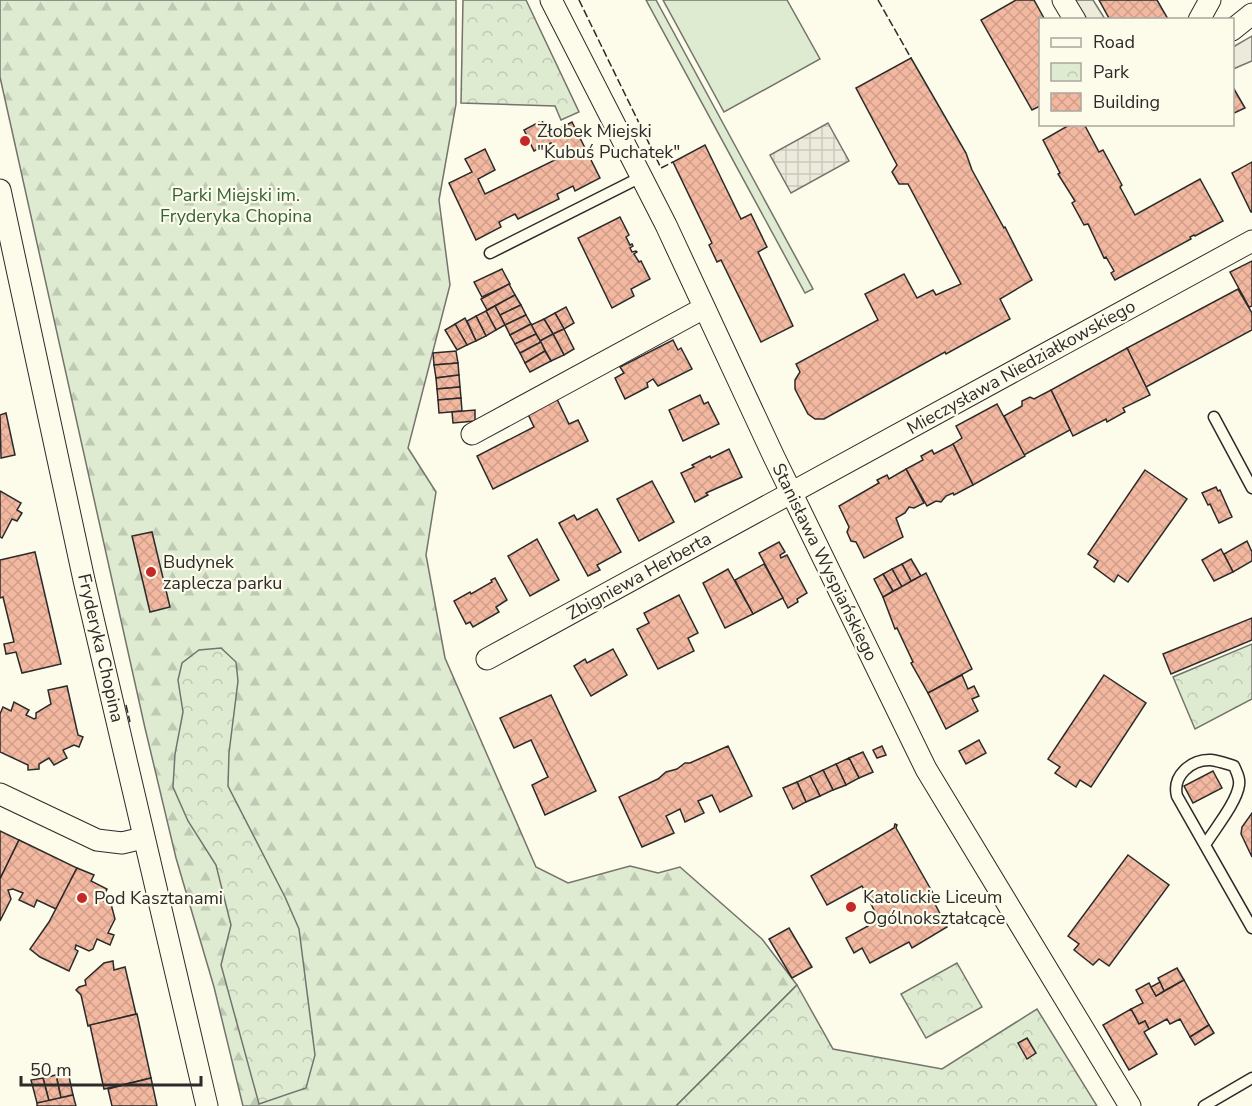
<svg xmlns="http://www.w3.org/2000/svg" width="1252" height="1106" font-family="'Nunito Sans',sans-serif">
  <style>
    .forest { fill: url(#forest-firs); stroke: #74746e; stroke-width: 1.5 }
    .park { fill: url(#park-crowns); stroke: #74746e; stroke-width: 1.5 }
    .pitch { fill: #deebd1; stroke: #74746e; stroke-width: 1.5 }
    .parking { fill: #eceadb; stroke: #74746e; stroke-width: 1.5 }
    .plaza { fill: url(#plaza-grid); stroke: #74746e; stroke-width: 1.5 }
    .building { fill: url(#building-cross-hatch); stroke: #2b2b2b; stroke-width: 1.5 }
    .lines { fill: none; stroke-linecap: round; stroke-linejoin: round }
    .lane-casing { stroke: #2b2b2b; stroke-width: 13 }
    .street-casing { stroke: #2b2b2b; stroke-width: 23 }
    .lane { stroke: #fdfbea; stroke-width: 10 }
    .street { stroke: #fdfbea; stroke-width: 21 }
    .fence { stroke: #2b2b2b; stroke-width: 1.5; stroke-dasharray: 8 3; stroke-linecap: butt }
    .poi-dot { fill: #c62828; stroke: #fdfbea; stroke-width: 2 }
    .labels { text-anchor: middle; stroke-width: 4.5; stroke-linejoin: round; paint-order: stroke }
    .poi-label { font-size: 18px; fill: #2b2b2b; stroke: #fdfbea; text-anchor: start }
    .park-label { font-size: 18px; fill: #34623c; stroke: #fdfbea }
    .street-label { font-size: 18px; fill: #2b2b2b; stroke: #fdfbea }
  </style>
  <defs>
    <pattern id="forest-firs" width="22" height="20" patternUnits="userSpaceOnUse" patternTransform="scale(1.5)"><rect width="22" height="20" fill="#deebd1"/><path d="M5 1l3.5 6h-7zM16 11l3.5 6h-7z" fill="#bfcab4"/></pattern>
    <pattern id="park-crowns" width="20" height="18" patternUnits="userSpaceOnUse" patternTransform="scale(1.5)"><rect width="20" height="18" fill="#deebd1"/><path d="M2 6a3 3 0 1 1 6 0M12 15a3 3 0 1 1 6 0" fill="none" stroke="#bfcab4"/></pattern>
    <pattern id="plaza-grid" width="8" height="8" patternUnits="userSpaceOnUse" patternTransform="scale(1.5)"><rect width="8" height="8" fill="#eceadb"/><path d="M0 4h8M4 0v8" fill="none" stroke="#cbc9bc"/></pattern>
    <pattern id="building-cross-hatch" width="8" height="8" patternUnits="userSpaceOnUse" patternTransform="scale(1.5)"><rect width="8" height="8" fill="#f2b8a0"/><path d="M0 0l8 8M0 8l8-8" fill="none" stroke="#d09e8a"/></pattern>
  </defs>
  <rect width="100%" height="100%" fill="#fdfbea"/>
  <!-- forest -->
  <polygon class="forest" points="0,0 456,0 456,104 439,200 450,285 408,448 436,492 426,555 445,658 536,867 568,883 630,866 658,873 680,867 762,939 797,985 676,1106 243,1106 214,987 176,858 145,728 0,77"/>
  <!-- park -->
  <g class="park">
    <polygon points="463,0 526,0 579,112 561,120 555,106 461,103"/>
    <polygon points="1252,644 1252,699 1195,729 1173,677"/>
    <polygon points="221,648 236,662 238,681 229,753 228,786 285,897 299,929 315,1055 306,1088 259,1104 221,965 231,925 216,865 188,821 173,787 175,754 183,712 178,680 182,663 199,650"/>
    <polygon points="957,963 982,1007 926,1038 901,994"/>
    <polygon points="797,985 833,1049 942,1069 1037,1009 1097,1106 676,1106"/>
  </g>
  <!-- pitch -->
  <g class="pitch">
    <polygon points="646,0 656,0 813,289 805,293"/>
    <polygon points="663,0 787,0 820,59 724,112"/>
  </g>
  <!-- parking -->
  <g class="parking">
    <polygon points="1074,0 1093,0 1105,19 1087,19"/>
    <polygon points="1252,36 1252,61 1233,69 1233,47"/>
  </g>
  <!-- plaza -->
  <polygon class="plaza" points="828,123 849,161 791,193 770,155"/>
  <!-- building -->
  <g class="building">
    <polygon points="1016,0 1034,0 1045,20 1040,20 1040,106 1032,110 981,20"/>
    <polygon points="1099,0 1157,0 1168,19 1110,20"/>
    <polygon points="911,58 966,153 972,170 1004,228 1005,227 1032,280 1000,299 1010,319 946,354 945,352 824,419 815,419 808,414 795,389 795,380 800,372 796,364 878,320 865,294 904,274 917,298 933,290 936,295 961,284 908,184 899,184 892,172 897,165 856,88"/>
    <polygon points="1234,89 1245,108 1232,114 1232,90"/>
    <polygon points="543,120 549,134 572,122 600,178 575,191 573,186 557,194 559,199 518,219 515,214 499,222 501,227 476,240 449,183 472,172 465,159 485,149 495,170 478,179 485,194 559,158 551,143 534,151 524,130"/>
    <polygon points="1071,124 1084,124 1099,152 1103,150 1122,185 1120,187 1135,215 1200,179 1223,221 1195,236 1194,235 1190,237 1191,239 1115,280 1111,273 1114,271 1106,257 1104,258 1088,224 1084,225 1072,203 1075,201 1058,174 1060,173 1043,140"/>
    <polygon points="705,145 741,219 751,214 767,247 758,252 793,326 761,342 721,260 717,262 709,245 712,243 673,162"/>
    <polygon points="1252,162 1252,212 1251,212 1232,173"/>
    <polygon points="620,217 629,235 626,237 630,245 632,244 633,246 630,248 632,252 636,251 637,252 634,254 639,262 641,261 650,279 631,289 634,296 612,308 578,238"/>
    <polygon points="1252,261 1252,306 1249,307 1230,272"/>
    <polygon points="502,269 510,284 482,297 474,282"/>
    <polygon points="509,284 515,295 487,310 481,299"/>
    <polygon points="1238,289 1252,313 1252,330 1146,387 1127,348"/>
    <polygon points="515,295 521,305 500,315 495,306"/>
    <polygon points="521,305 526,315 505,325 500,315"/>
    <polygon points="495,306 505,325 496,330 486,311"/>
    <polygon points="566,307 574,323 564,329 555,313"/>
    <polygon points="486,311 496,330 486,336 476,316"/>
    <polygon points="555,313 564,329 553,334 544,319"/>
    <polygon points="526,315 531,324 510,335 505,325"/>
    <polygon points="476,316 486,336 476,341 467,321"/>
    <polygon points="465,318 476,341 467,345 455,324"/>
    <polygon points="544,319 553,334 540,341 531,325"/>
    <polygon points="455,324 467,345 457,350 445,330"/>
    <polygon points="531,324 536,334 515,344 510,335"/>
    <polygon points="564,329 574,349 564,355 553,334"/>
    <polygon points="536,334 541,342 520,353 515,344"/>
    <polygon points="553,334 564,355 551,361 540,341"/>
    <polygon points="673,340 678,350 681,348 692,369 658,386 653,379 647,383 648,387 625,399 615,378 624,373 620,367"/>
    <polygon points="541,342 545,351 525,363 520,353"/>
    <polygon points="1127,348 1150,395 1123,408 1125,412 1107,422 1106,419 1073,436 1051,390"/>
    <polygon points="456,351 458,363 434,365 433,353"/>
    <polygon points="545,351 551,361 530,372 525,363"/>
    <polygon points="458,363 459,375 436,378 434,365"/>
    <polygon points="459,375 460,387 437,389 436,378"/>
    <polygon points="460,387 461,398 438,400 437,389"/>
    <polygon points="1051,390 1070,430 1024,455 1004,416 1022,406 1022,401 1030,397 1034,399"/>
    <polygon points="555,395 569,424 578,420 588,441 493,489 477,456 534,427 526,410"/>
    <polygon points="700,395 704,404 708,402 719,424 683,441 669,410"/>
    <polygon points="461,398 462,411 439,413 438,400"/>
    <polygon points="997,404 1025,456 973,485 953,444 962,438 956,426"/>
    <polygon points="475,410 475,421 453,423 452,412"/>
    <polygon points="6,413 15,455 1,458 0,415"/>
    <polygon points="953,444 973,485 954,495 953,493 946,496 941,502 936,501 927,506 906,469 923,460 921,456 932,450 934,454"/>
    <polygon points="729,449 742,477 706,493 708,495 695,502 681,473 694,467 692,465 710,456 711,458"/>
    <polygon points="906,469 924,503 914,508 909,507 905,513 896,518 903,537 864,558 856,542 851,541 847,532 849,527 839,506 879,483 877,480 887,475 889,479"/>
    <polygon points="1145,470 1187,499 1128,582 1118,575 1114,582 1094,567 1098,561 1088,554"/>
    <polygon points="652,481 674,522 639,541 617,499"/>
    <polygon points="1216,487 1218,491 1220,490 1232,517 1219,523 1210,504 1208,505 1202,493"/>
    <polygon points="0,491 21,503 17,510 22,513 17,521 12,519 2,538 0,537"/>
    <polygon points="597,509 621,552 597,565 600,570 588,576 559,523 574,515 577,520"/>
    <polygon points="152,532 170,607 150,612 132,536"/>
    <polygon points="537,539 559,580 530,596 508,556"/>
    <polygon points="1247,541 1252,552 1252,561 1233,572 1224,554"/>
    <polygon points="779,542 785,552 780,555 781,558 787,555 807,593 797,599 798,602 788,608 759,553"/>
    <polygon points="1221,549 1233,572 1214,581 1202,560"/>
    <polygon points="35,552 61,664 22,673 16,652 6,654 4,644 14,642 3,597 0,598 0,560"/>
    <polygon points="911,559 921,576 911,581 902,564"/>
    <polygon points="764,564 783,598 753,614 735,580"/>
    <polygon points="902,564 911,581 902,587 892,569"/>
    <polygon points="728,569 753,614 725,628 703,583"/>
    <polygon points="892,569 902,587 893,591 883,574"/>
    <polygon points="926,573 972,669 928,693 911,663 913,662 897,628 895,629 883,597"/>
    <polygon points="883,574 893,591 883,597 874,579"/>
    <polygon points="495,578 507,600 496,607 499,612 473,627 470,622 466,624 454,601 470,592 471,594 492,582 491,580"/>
    <polygon points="679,595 698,633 688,638 694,651 658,669 637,629 649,623 644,613"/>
    <polygon points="1252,618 1252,640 1171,674 1163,654"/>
    <polygon points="613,649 627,675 591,696 574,666 585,659 587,663"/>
    <polygon points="962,675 968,689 974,686 979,696 972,699 978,711 946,729 928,693"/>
    <polygon points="1104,675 1146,703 1091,787 1080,780 1076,787 1055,773 1060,767 1048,759"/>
    <polygon points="67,686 78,735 83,737 79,747 74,745 63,750 67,758 54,765 49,758 39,764 39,769 28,770 28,765 0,752 0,714 3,707 11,711 14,702 29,710 26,715 34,719 36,718 36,713 51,704 48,690"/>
    <polygon points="551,695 596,791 545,815 532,785 548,777 531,740 514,748 500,718"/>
    <polygon points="979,740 986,753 966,764 959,751"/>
    <polygon points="728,746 752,796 720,812 712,795 698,801 704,813 685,822 680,809 666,816 674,833 642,847 619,797 658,779 666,772 677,769 685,763 690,763"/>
    <polygon points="882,746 886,755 877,758 873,750"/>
    <polygon points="863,752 873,772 859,778 849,758"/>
    <polygon points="849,758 859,778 846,785 836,764"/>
    <polygon points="836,764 846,785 833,790 823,770"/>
    <polygon points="823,770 833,790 820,796 810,776"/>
    <polygon points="1213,771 1222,788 1193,803 1184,786"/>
    <polygon points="810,776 820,796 806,802 797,782"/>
    <polygon points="797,782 806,802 793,809 783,788"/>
    <polygon points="1252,813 1252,857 1241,834 1242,827"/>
    <polygon points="895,824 897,825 896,828 938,902 935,904 947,927 912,948 909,942 870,963 862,948 854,953 846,938 879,920 862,886 827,905 811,876 894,828"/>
    <polygon points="0,831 19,840 0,879"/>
    <polygon points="19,840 77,868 56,909 37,900 34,907 19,900 23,893 13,889 8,890 11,899 0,921 0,879"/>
    <polygon points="1128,855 1169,885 1109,966 1099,959 1093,965 1074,950 1079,944 1068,936"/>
    <polygon points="77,868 94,875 91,881 107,889 102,900 111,904 115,919 108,933 114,935 110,945 97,939 93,949 89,951 76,945 75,949 78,951 69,971 40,957 30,949 49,922"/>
    <polygon points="789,928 812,967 792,978 769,939"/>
    <polygon points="113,961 114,970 125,967 136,1014 88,1026 81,995 76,990 79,987 86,985 85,980 104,963"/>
    <polygon points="1177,968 1184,980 1164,991 1158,978"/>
    <polygon points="1184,980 1209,1025 1190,1037 1180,1019 1170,1024 1167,1019 1149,1029 1145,1021 1139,1024 1131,1009 1143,1003 1136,990 1149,983 1156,996"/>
    <polygon points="1160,982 1164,991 1156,996 1151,987"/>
    <polygon points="1131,1009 1139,1024 1145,1021 1149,1029 1144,1032 1157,1054 1129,1070 1103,1025"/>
    <polygon points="137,1014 151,1078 104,1089 90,1025"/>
    <polygon points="1209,1025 1214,1033 1195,1045 1190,1037"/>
    <polygon points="1027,1038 1036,1053 1027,1059 1018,1043"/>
    <polygon points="68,1072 73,1095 61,1098 56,1075"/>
    <polygon points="56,1075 61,1098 49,1101 43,1078"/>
    <polygon points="43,1078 49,1101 37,1103 31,1080"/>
    <polygon points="151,1078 157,1106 112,1106 108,1089"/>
    <polygon points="73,1095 76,1106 37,1106 37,1103"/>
  </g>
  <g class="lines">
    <!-- lane casing -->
    <g class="lane-casing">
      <g id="lane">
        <polyline points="490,253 641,177"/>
        <polyline points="1214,417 1252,488"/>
        <path d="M 1205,845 C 1214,830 1237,802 1239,785 C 1240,778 1237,773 1234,766 C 1227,764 1219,761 1211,760 C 1191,759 1172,776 1177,796 L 1252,928"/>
        <polyline points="1204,1106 1252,1078"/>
      </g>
    </g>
    <!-- street casing -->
    <g class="street-casing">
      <g id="street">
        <polyline points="551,0 666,225 774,457 926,769 1130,1106"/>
        <polyline points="1063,0 1075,20"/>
        <polyline points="1199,20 1210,0"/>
        <polyline points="1232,30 1252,14"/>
        <polyline points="0,190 84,580 207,1106"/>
        <polyline points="472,434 704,308"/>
        <polyline points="487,659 1252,241"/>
        <polyline points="0,794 97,840 122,843 143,838"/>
      </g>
    </g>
    <!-- lane -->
    <use href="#lane" class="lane"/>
    <!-- street -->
    <use href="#street" class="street"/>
    <!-- fence -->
    <g class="fence">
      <polyline points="579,0 661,168 673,162"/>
      <polyline points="878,0 911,58"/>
      <polyline points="126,705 130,722"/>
    </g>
  </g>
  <!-- markers -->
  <g class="poi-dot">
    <circle cx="525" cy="141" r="6"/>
    <circle cx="151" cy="572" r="6"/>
    <circle cx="82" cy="898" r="6"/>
    <circle cx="851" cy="907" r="6"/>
  </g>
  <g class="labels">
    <!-- poi labels -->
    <g class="poi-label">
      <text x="537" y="137">Żłobek Miejski<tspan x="537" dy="21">"Kubuś Puchatek"</tspan></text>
      <text x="163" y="568">Budynek<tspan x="163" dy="21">zaplecza parku</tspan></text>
      <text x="863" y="903">Katolickie Liceum<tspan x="863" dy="21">Ogólnokształcące</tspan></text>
      <text x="94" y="904">Pod Kasztanami</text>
    </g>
    <!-- park labels -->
    <g class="park-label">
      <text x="236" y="201">Parki Miejski im.<tspan x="236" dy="21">Fryderyka Chopina</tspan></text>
    </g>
    <!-- street labels -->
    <g class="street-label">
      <text transform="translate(1021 367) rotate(-29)" y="6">Mieczysława Niedziałkowskiego</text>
      <text transform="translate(825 562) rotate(64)" y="6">Stanisława Wyspiańskiego</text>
      <text transform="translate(639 576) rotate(-29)" y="6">Zbigniewa Herberta</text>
      <text transform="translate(101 648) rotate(77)" y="6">Fryderyka Chopina</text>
    </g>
  </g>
  <!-- legend -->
  <rect x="1039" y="18" width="195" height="108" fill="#fdfbea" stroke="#a9a89e" stroke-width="1.5"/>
  <rect x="1051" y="38" width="30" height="9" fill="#fdfbea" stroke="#a9a89e" stroke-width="1.5"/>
  <text x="1093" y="48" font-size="18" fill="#2b2b2b">Road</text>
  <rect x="1051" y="63" width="30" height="18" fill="url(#park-crowns)" stroke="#a9a89e" stroke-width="1.5"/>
  <text x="1093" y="78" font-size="18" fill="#2b2b2b">Park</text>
  <rect x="1051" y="93" width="30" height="18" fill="url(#building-cross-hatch)" stroke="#a9a89e" stroke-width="1.5"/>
  <text x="1093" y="108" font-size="18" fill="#2b2b2b">Building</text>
  <!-- scale -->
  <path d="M21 1076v9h180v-9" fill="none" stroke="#2b2b2b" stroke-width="3"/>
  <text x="30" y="1076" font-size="18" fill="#2b2b2b" stroke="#fdfbea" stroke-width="4.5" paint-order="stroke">50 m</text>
</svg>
